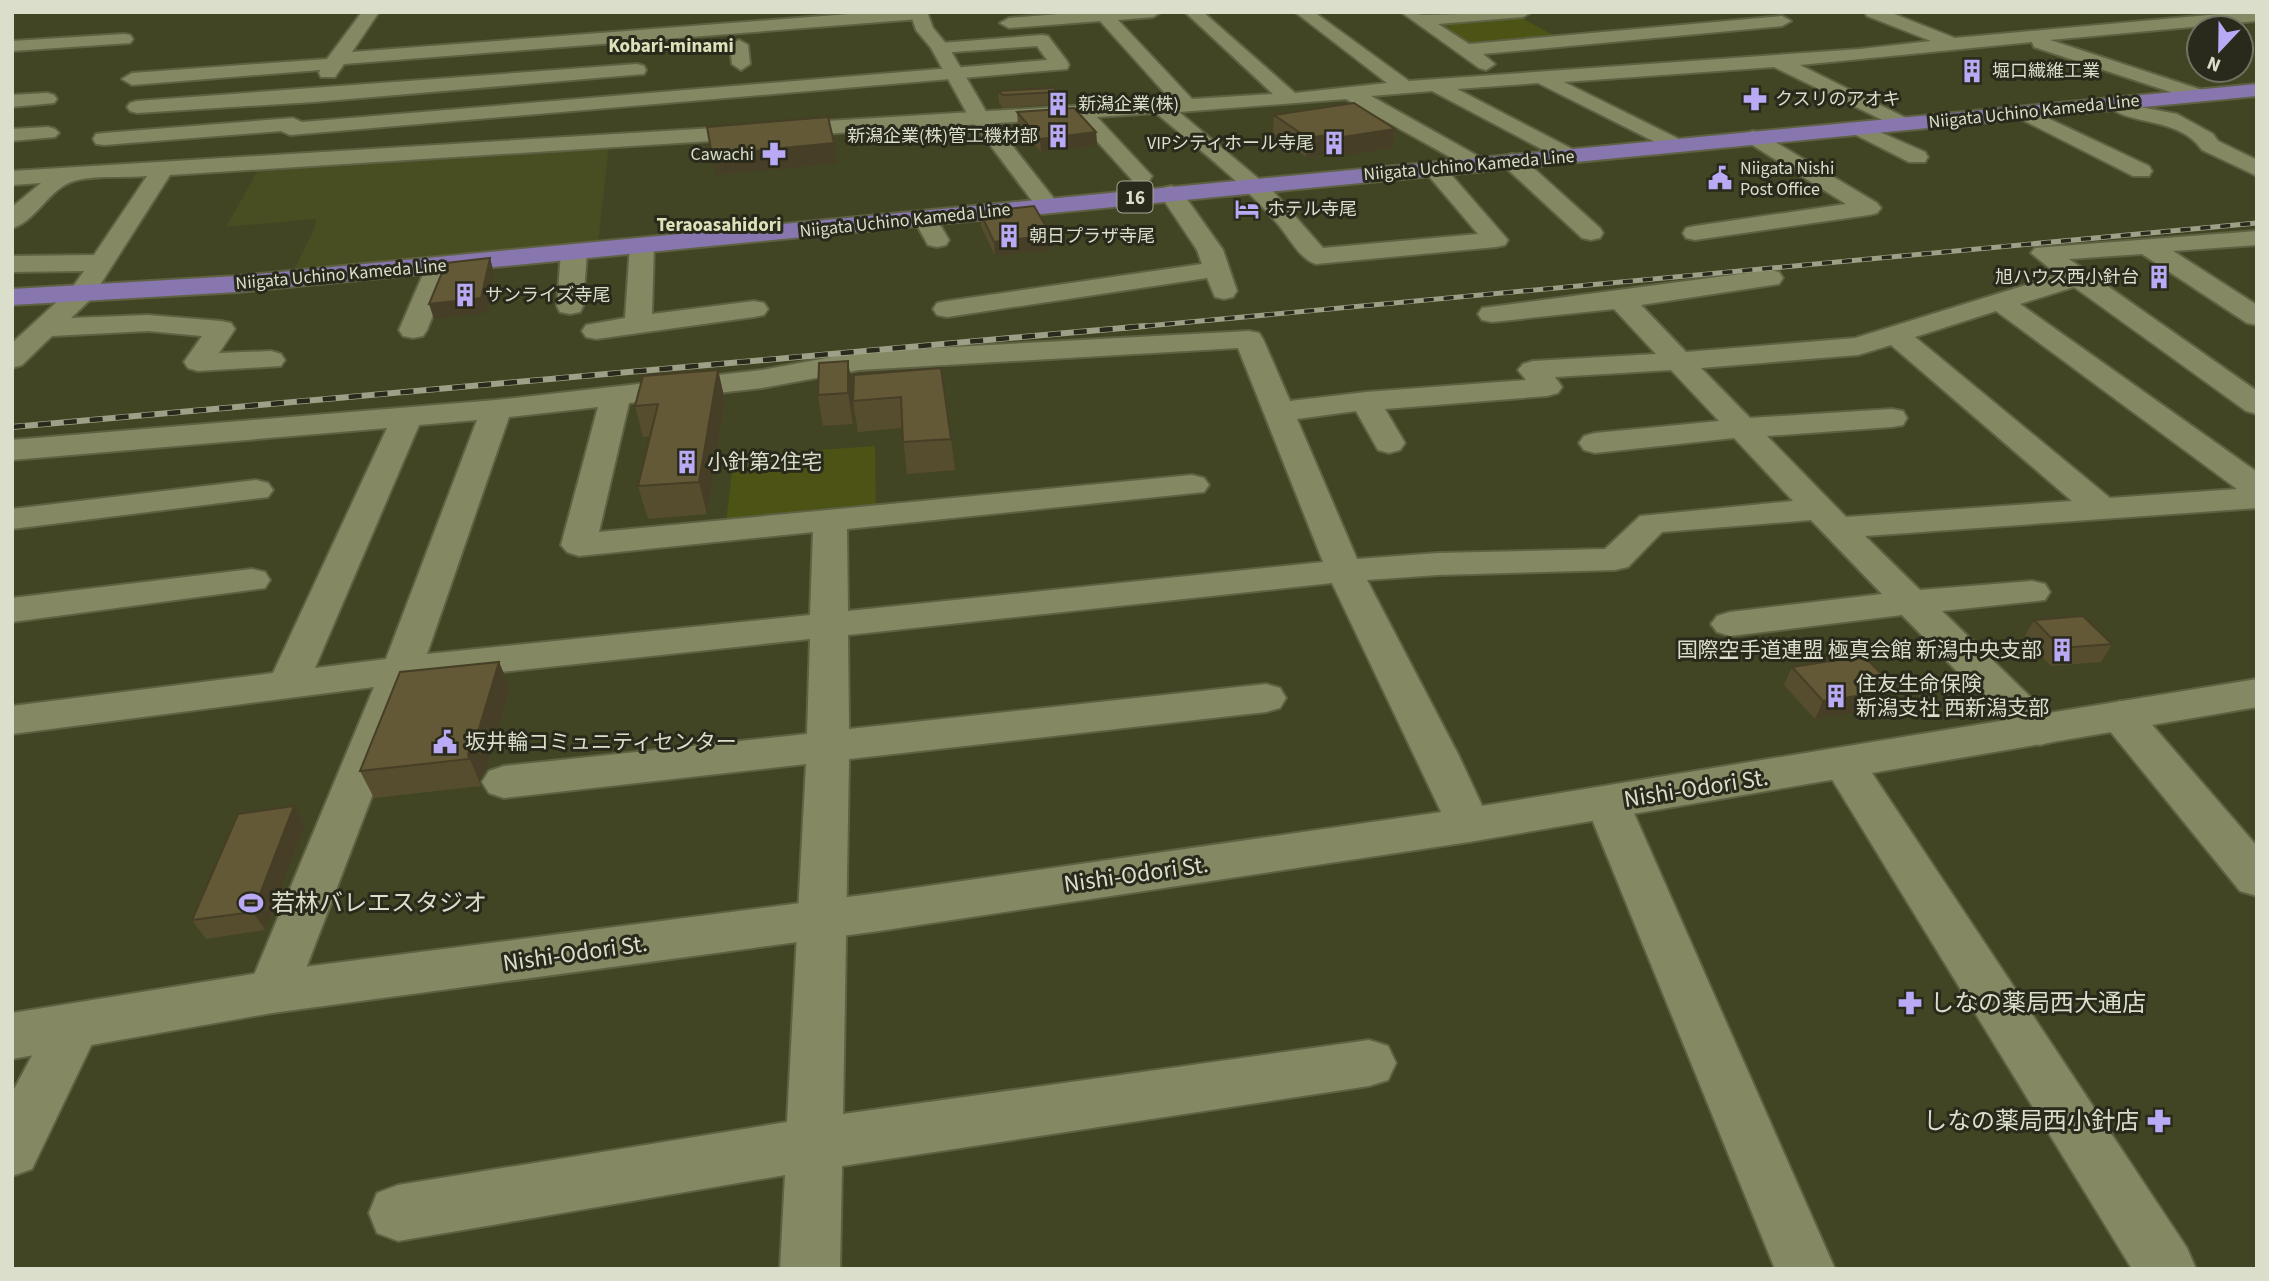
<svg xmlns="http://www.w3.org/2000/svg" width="2269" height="1281" font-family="'Source Sans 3','Noto Sans JP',sans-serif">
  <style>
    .built { fill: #494d22 }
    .green { fill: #4d5215 }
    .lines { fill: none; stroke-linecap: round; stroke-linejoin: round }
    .minor-casing { stroke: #5e6142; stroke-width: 4 }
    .tertiary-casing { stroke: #5e6142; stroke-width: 4 }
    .primary-casing { stroke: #5e6142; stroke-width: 4 }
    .minor { fill: #848863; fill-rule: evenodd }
    .tertiary { fill: #848863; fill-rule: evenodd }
    .primary { fill: #8876af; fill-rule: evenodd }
    .rail-far1-casing { stroke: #9ea187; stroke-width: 5 }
    .rail-casing { stroke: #9ea187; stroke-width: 6 }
    .rail-far1 { stroke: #292a1b; stroke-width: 3.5; stroke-dasharray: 10; stroke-linecap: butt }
    .rail { stroke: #292a1b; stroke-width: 4.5; stroke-dasharray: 13; stroke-linecap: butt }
    .wall { fill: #564d2e }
    .shaded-wall { fill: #463e26 }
    .building { fill: #645936; stroke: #463e26; stroke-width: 2 }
    .labels { text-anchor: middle; stroke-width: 6; stroke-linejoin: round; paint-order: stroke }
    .far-poi-label { font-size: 18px; fill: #dbdeca; stroke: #292a1b; text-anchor: start }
    .far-street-label { font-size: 18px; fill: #dbdeca; stroke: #292a1b }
    .far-neighbourhood-label { font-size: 19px; font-weight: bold; fill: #dde2ba; stroke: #292a1b }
    .shield { fill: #292a1b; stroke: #a6a896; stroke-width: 2 }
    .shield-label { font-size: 19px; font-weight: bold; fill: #dbdeca }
    .poi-label { font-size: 21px; fill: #dbdeca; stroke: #292a1b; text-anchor: start }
    .near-street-label { font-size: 24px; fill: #dbdeca; stroke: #292a1b }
    .near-poi-label { font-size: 24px; fill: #dbdeca; stroke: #292a1b; text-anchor: start }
  </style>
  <rect width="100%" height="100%" fill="#424523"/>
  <!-- built -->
  <polygon class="built" points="609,145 598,244 293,272 314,229 316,219 226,227 258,170"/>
  <!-- green -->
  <g class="green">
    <polygon points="1516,15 1560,39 1473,47 1432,22"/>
    <polygon points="875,446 876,510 726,522 734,456"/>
  </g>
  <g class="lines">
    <!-- minor casing -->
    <g class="minor-casing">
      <g id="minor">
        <polygon points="362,12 379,12 352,52 875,12 927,14 919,19 344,64 335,77 321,77 319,73 320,70 132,85 122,79 132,73 327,59"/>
        <path d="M 1083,12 L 1161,12 L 1153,17 L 1118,20 L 1192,99 L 1273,94 L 1185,12 L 1203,12 L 1295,93 L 1387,83 L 1295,12 L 1314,12 L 1409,81 L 1860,49 L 1931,41 L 1867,16 L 1865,12 L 1889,12 L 1955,38 L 2242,12 L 2257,12 L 2257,21 L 2050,40 L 2205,91 L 2208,95 L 2205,99 L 2198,101 L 2034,47 L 2032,42 L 1800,65 L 1910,120 L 1913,124 L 1910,128 L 1903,130 L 1774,67 L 1564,82 L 1683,141 L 1686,146 L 1683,151 L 1675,152 L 1538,83 L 1457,89 L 1576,151 L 1579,156 L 1576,161 L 1568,163 L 1432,91 L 1371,96 L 1485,160 L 1488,165 L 1485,170 L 1477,172 L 1346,99 L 1179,112 L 1272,190 L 1323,248 L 1478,234 L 1422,168 L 1425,163 L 1441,163 L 1508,240 L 1505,245 L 1496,247 L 1316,264 C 1299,259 1288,235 1276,222 C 1241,181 1197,148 1156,113 L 1097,117 L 1152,176 L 1149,181 L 1133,181 L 1076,118 L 170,175 L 91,299 L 71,318 L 148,315 L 221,321 L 231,323 L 235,329 L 219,353 L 271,351 L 281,354 L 285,360 L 281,366 L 198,371 L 188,368 L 184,362 L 202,336 L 148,331 L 52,336 L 22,365 L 12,368 L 12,343 L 72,288 L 84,271 L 12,272 L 12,256 L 94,255 L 147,176 C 125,178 93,175 74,181 C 49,188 36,222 12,228 L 12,207 L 41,183 L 12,185 L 12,171 L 1171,100 L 1100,21 L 1009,28 L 1000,23 L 1009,18 Z"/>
        <polygon points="1401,12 1424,15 1531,12 1523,17 1438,24 1469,44 1782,16 1791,21 1782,26 1483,54 1495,64 1486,70 1479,68"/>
        <polygon points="124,34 130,35 133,39 130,43 12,51 12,41"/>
        <polygon points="1042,35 1048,36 1067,61 1069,65 1067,69 290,135 281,131 104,145 96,144 93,139 96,134 104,133 293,118 302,122 1047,60 1037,46 940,53 931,48 940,43"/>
        <polygon points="739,40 748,45 750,64 741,70 732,64 730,45"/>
        <polygon points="637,64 644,66 646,70 644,74 314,102 137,113 130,111 127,107 130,103 137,101"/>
        <polygon points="47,93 54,95 57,99 54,103 12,107 12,95"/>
        <path d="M 2116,97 L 2140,107 L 2177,114 L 2213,134 L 2218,141 L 2257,160 L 2257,176 L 2202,150 C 2179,115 2124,127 2106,103 L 2109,99 Z"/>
        <polygon points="2024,107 2149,166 2152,171 2149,176 2133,176 2017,117 2014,113 2017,109"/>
        <polygon points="1859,123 1925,152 1928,157 1925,162 1909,162 1852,133 1849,129 1852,125"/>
        <polygon points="48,127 55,129 59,133 55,137 12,141 12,129"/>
        <polygon points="1753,131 1760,133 1877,203 1881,208 1877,213 1869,215 1695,240 1686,238 1683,233 1686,228 1695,226 1846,204 1746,141 1742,137 1746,133"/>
        <polygon points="1512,154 1520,156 1600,228 1603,233 1600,238 1591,240 1582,238 1504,166 1501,161 1504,156"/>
        <polygon points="1171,186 1179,188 1223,250 1237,291 1233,297 1224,299 1215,297 1207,278 947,317 937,315 933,309 937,303 947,301 1202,264 1197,250 1159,193 1163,188"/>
        <polygon points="925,211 933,213 949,240 946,245 937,247 928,245 913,218 917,213"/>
        <path d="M 2257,231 L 2257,245 L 2173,251 L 2257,305 L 2257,325 L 2247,323 L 2142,254 L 2069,259 L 2257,391 L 2257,414 L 2246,411 L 2074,287 L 2020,304 L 2257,472 L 2257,508 L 1865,536 L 1920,590 L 2032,581 L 2045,584 L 2050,592 L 2045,600 L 1942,611 L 2055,721 L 2061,731 L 2055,741 L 2040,745 L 2025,741 L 1902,615 L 1730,636 L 1717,632 L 1711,624 L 1717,616 L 1730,612 L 1882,594 L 1811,520 L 1662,532 L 1628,567 L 1615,570 L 1438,575 L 1367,580 L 1459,756 L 1491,825 L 1485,837 L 1469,842 L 1453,837 L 1332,583 L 848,635 L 849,729 L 1266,684 L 1280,688 L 1286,698 L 1280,708 L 1266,712 L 849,759 L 843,1114 L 1369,1040 L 1388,1046 L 1396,1063 L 1388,1080 L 1369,1086 L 842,1166 L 840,1269 L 780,1269 L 785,1175 L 398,1241 L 377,1233 L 369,1213 L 377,1193 L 398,1185 L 787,1122 L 806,764 L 504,798 L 489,793 L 482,782 L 489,771 L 504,766 L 807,734 L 810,639 L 416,681 L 297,992 L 290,1007 L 272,1013 L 254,1007 L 247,992 L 374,687 L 12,734 L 12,706 L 273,673 L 387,428 L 12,460 L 12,440 L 496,400 L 762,370 L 859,352 L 1249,331 L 1259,333 L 1263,339 L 1290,401 L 1366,392 L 1526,380 L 1518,370 L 1523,364 L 1533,361 L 1656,354 L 1614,309 L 1492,322 L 1482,320 L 1478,314 L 1482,308 L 1770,270 L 1779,272 L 1783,278 L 1779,284 L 1641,305 L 1686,352 L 1855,338 L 2058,275 L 2031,253 L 2035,248 ZM 1996,311 L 2237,489 L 2110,498 L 1915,337 ZM 1891,345 L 2072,501 L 1846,517 L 1767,436 L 1892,427 L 1903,425 L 1907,418 L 1903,411 L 1892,409 L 1750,418 L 1701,368 L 1858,355 ZM 1238,348 L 1323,562 L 848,611 L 847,529 L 1204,492 L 1209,485 L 1204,478 L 1192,475 L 599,532 L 629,403 L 762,388 L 859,370 ZM 1671,370 L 1719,421 L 1595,433 L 1584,436 L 1579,443 L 1584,450 L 1595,453 L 1734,438 L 1793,501 L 1640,516 L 1605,549 L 1438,553 L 1357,559 L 1297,419 L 1356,411 L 1378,450 L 1389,453 L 1400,450 L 1405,443 L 1385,409 L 1547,396 L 1558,393 L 1562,387 L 1555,377 ZM 598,407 L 561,545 L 567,552 L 579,556 L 813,532 L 810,615 L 427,654 L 509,417 ZM 477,420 L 386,659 L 315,668 L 419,425 Z"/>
        <polygon points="642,238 651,240 654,245 652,314 754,301 764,303 768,309 764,315 754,317 596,339 586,337 582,331 586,325 625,318 630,245 633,240"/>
        <polygon points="574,244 583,247 587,252 583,306 580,312 570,314 560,312 557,306 561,252 565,247"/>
        <polygon points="440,257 449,260 453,265 427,330 423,336 413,338 403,336 399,330 427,265 431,260"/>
        <polygon points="256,480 268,483 273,490 268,497 12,529 12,509"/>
        <polygon points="252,569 265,572 270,580 265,588 12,622 12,598"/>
        <polygon points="2120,701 2135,705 2257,846 2257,896 2240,891 2105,725 2099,715 2105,705"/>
        <polygon points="1843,748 1858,752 2187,1248 2196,1269 2132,1269 1822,763 1828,752"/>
        <polygon points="1607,786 1623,791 1629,802 1835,1269 1775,1269 1585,802 1591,791"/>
        <polygon points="75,1003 93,1009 101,1025 32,1169 12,1176 12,1093 57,1009"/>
      </g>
    </g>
    <!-- tertiary casing -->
    <g class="tertiary-casing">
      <g id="tertiary">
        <polygon points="910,12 927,12 933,28 948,46 988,115 1059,205 1055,210 1039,210 969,117 931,48 916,30"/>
        <polygon points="2257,679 2257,707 1469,842 879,931 272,1013 12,1059 12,1013 272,971 879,893 1469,808"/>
      </g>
    </g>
    <!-- primary casing -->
    <g class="primary-casing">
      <polygon id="primary" points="2257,84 2257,96 237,292 12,305 12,289 237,276"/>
    </g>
    <!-- minor -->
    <use href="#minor" class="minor"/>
    <!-- tertiary -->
    <use href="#tertiary" class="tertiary"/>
    <!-- primary -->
    <use href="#primary" class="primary"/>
    <!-- rail-far1 casing -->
    <g class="rail-far1-casing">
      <polyline id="rail-far1" points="1125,328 2257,223"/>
    </g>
    <!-- rail casing -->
    <g class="rail-casing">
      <polyline id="rail" points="12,427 1145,326"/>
    </g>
    <!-- rail-far1 -->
    <use href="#rail-far1" class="rail-far1"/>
    <!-- rail -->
    <use href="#rail" class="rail"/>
  </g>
  <!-- wall -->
  <g class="wall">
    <polygon points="998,91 1058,92 1058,104 1003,108 999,103"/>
    <polygon points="1017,112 1096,132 1097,145 1041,152 1018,124"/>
    <polygon points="1274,115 1395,129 1393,148 1341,156 1337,153 1306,157 1273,133"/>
    <polygon points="980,212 1051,250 995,256 981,226"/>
    <polygon points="941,368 951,439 955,470 907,474 902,428 858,432 853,401"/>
    <polygon points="718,370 725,401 707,514 648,519 638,486 650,436 643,437 635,406"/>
    <polygon points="853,391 853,424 823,426 818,395"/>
    <polygon points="2034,620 2112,644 2101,662 2051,666 2024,638"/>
    <polygon points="499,662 510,688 487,769 480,781 481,786 374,798 360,771"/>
    <polygon points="1792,667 1888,708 1815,719 1784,685"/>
    <polygon points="305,825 265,930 206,939 192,920"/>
  </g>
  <!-- shaded-wall -->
  <g class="shaded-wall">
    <polygon points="1395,129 1393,148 1341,156 1343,137"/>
    <polygon points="1096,132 1097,145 1041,152 1040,139"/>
    <polygon points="1339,133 1337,153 1306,157 1308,138"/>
    <polygon points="834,143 837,163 716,175 712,155"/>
    <polygon points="1051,235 1051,250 995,256 994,242"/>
    <polygon points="490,258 494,273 486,313 434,319 429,304"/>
    <polygon points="848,361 853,391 853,424 848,393"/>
    <polygon points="718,370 725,401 707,514 699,482"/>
    <polygon points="499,662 510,688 487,769 480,781 481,786 468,754"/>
    <polygon points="1897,690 1888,708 1815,719 1823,701"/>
    <polygon points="294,806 305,825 265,930 253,912"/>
  </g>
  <!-- building -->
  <g class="building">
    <polygon points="1054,88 1058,92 1003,95 998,91"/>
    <polygon points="1354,103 1395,129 1343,137 1339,133 1308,138 1274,115"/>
    <polygon points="1074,108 1096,132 1040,139 1017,112"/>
    <polygon points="828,117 834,143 712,155 707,127"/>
    <polygon points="1034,206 1051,235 994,242 980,212"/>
    <polygon points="490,258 481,298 429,304 446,263"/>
    <polygon points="848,361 848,393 818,395 819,363"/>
    <polygon points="941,368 951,439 903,442 901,397 853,401 854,375"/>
    <polygon points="718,370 699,482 638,486 658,404 635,406 643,376"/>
    <polygon points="2083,616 2112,644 2061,648 2034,620"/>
    <polygon points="1864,656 1897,690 1823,701 1792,667"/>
    <polygon points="499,662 475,742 468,754 469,759 360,771 400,672"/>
    <polygon points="294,806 253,912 192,920 238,814"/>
  </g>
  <!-- icons -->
  <defs>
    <g id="building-bare" transform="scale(1.89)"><path d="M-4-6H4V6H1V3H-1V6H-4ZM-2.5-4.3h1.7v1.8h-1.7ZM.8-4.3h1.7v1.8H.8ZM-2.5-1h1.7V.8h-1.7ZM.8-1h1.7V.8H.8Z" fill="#baaaf6" stroke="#292a1b" stroke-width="2.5" paint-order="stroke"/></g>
    <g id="pharmacy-bare" transform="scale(1.89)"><path d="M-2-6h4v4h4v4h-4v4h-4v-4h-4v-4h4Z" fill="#baaaf6" stroke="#292a1b" stroke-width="2.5" paint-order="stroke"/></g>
    <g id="civic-bare" transform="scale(1.89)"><path d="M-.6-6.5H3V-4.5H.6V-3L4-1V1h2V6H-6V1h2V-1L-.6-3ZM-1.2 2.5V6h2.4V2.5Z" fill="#baaaf6" stroke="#292a1b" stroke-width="2.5" paint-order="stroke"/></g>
    <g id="hotel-bare" transform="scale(1.89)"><path d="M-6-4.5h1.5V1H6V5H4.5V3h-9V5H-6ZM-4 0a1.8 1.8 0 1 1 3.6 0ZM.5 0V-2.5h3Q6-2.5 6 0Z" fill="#baaaf6" stroke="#292a1b" stroke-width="2.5" paint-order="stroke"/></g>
    <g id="stadium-bare" transform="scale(1.89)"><path d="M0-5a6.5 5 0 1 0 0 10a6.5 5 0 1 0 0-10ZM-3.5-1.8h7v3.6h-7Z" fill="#baaaf6" stroke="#292a1b" stroke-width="2.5" paint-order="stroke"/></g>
  </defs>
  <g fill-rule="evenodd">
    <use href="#building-bare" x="1972" y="71"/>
    <use href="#pharmacy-bare" x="1755" y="99"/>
    <use href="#building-bare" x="1058" y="104"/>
    <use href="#building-bare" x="1058" y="136"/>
    <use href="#building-bare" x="1334" y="143"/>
    <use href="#pharmacy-bare" x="774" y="154"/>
    <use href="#civic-bare" x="1720" y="178"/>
    <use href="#hotel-bare" x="1247" y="209"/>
    <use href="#building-bare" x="1009" y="236"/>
    <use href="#building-bare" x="2159" y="277"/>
    <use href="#building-bare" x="465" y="295"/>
    <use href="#building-bare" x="687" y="462"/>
    <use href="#building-bare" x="2062" y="650"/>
    <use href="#building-bare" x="1836" y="696"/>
    <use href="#civic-bare" x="445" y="742"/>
    <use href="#stadium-bare" x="251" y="903"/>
    <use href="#pharmacy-bare" x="1910" y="1003"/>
    <use href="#pharmacy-bare" x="2159" y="1121"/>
  </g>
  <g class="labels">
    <!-- far-poi labels -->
    <g class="far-poi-label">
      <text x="1992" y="77">堀口繊維工業</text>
      <text x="1775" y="105">クスリのアオキ</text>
      <text x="1078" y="110">新潟企業(株)</text>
      <text x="1038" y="142" text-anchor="end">新潟企業(株)管工機材部</text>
      <text x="1314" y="149" text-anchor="end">VIPシティホール寺尾</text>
      <text x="754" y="160" text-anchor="end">Cawachi</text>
      <text x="1740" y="174">Niigata Nishi<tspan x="1740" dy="21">Post Office</tspan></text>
      <text x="1267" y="215">ホテル寺尾</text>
      <text x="1029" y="242">朝日プラザ寺尾</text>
      <text x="2139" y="283" text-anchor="end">旭ハウス西小針台</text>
      <text x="485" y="301">サンライズ寺尾</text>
    </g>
    <!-- far-street labels -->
    <g class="far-street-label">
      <text transform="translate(2034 111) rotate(-6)" y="6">Niigata Uchino Kameda Line</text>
      <text transform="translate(1469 165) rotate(-5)" y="6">Niigata Uchino Kameda Line</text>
      <text transform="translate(905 220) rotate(-6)" y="6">Niigata Uchino Kameda Line</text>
      <text transform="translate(341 274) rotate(-5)" y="6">Niigata Uchino Kameda Line</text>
    </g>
    <!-- far-neighbourhood labels -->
    <g class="far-neighbourhood-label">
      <text x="671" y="52">Kobari-minami</text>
      <text x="719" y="231">Teraoasahidori</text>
    </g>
    <!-- shield labels -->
    <rect class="shield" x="1117.5" y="181.5" width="35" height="31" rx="5"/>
    <g class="shield-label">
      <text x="1135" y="204">16</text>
    </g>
    <!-- poi labels -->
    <g class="poi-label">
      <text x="707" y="469">小針第2住宅</text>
      <text x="2042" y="657" text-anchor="end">国際空手道連盟 極真会館 新潟中央支部</text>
      <text x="1856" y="691">住友生命保険<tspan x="1856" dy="24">新潟支社 西新潟支部</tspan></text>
      <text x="465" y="749">坂井輪コミュニティセンター</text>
    </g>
    <!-- near-street labels -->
    <g class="near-street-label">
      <text transform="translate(1696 788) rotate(-9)" y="8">Nishi-Odori St.</text>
      <text transform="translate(1136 874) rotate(-8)" y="8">Nishi-Odori St.</text>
      <text transform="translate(575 953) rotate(-8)" y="8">Nishi-Odori St.</text>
    </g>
    <!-- near-poi labels -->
    <g class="near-poi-label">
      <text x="271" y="911">若林バレエスタジオ</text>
      <text x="1930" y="1011">しなの薬局西大通店</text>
      <text x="2139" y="1129" text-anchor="end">しなの薬局西小針店</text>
    </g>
  </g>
  <!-- border -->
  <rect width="2269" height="1281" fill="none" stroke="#dbdeca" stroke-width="28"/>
  <!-- north arrow -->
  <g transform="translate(2220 49) rotate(202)"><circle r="33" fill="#292a1b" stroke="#707261" stroke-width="2"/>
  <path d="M0-5L12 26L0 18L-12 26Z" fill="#baaaf6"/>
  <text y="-10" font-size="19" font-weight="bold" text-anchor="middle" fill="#dbdeca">N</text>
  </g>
</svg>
